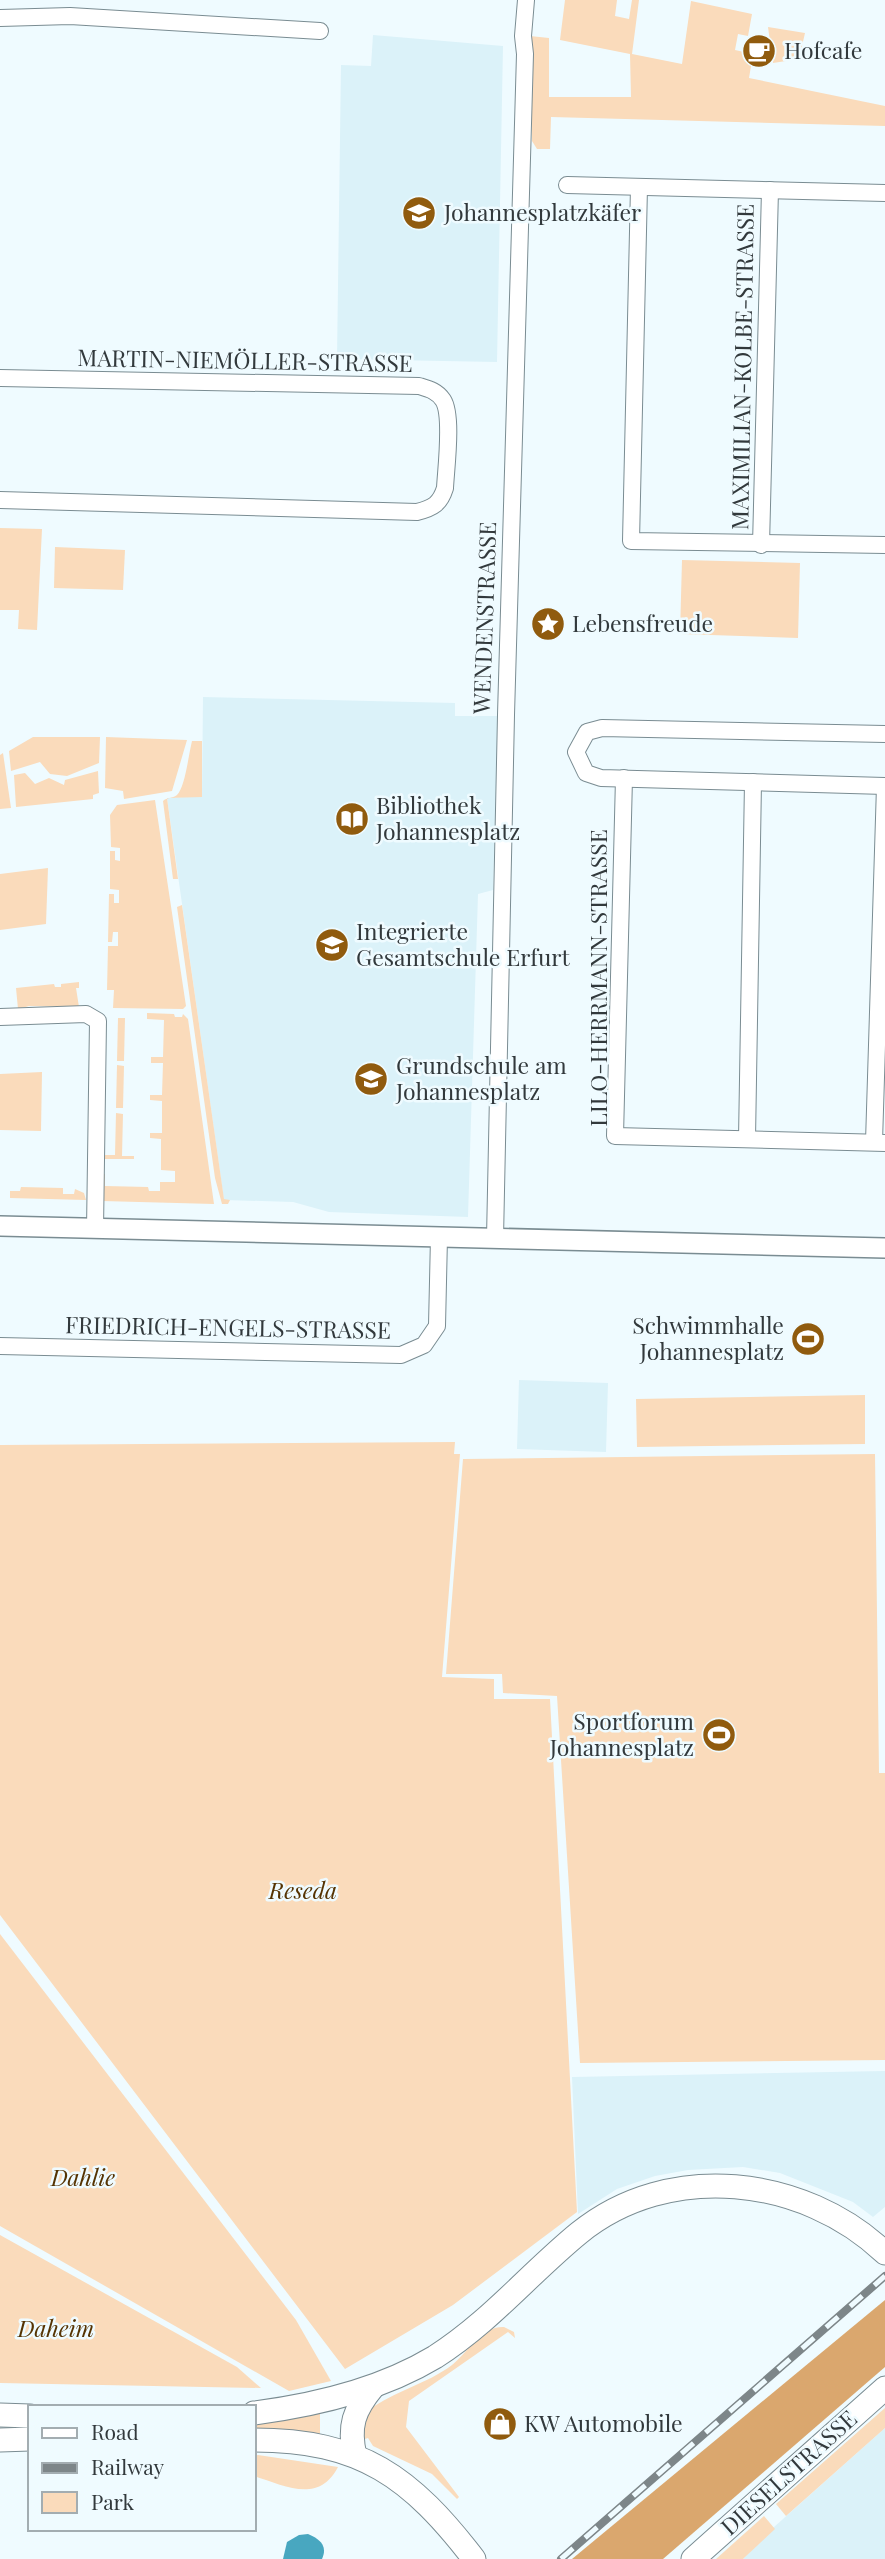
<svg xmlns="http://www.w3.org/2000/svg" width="885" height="2559" font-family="'Playfair Display',serif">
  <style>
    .built { fill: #dbf2f9 }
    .green { fill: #fadbbb }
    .forest { fill: #daa76e }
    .water { fill: #48a7c0 }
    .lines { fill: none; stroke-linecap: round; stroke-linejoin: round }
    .minor-casing { stroke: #7a8c92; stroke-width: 18 }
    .tertiary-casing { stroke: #7a8c92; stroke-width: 22 }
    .secondary-casing { stroke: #7a8c92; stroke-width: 25 }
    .minor { stroke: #fff; stroke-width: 16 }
    .tertiary { stroke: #fff; stroke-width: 19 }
    .secondary { stroke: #fff; stroke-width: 23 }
    .rail-casing { stroke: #7d8689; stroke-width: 8 }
    .rail { stroke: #effbff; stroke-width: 5; stroke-dasharray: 16; stroke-linecap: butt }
    .labels { text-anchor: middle; stroke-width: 5; stroke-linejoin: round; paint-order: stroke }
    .poi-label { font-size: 23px; fill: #32393c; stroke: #effbff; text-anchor: start }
    .street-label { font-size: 23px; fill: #32393c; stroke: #effbff }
    .park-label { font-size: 23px; font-style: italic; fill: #553302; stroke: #effbff }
  </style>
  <rect width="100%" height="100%" fill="#effbff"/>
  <!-- built -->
  <g class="built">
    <polygon points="373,35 503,46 497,362 337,359 341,65 371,66"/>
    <polygon points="203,697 455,703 455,716 498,716 493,890 478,894 468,1217 329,1212 293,1202 224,1200 167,798 202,796"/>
    <polygon points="519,1380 608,1383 606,1452 517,1449"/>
    <polygon points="885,2071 885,2207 873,2217 853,2202 780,2173 743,2167 688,2170 655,2176 617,2189 578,2214 572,2077"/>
    <polygon points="885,2428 885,2559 743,2559 774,2527"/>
  </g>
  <!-- green -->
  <g class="green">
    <polygon points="565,0 617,0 615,16 629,19 632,0 639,0 632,54 682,64 691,1 752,14 748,36 738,34 735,50 753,54 749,78 885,106 885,126 551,117 550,149 537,149 532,141 530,36 549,38 549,97 631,97 630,54 560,40"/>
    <polygon points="768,27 805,33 799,59 773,63"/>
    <polygon points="0,528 42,529 37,630 18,629 19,610 0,610"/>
    <polygon points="55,547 125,550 123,590 54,588"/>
    <polygon points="682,560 800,563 798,638 680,634"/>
    <polygon points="33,737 100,737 99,763 67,776 50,774 40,762 11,771 9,751"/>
    <polygon points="106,737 187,740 172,791 124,799 123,791 105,788"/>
    <path d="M 192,741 L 202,741 L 202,797 L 167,798 L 178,879 L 173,879 L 163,801 C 167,797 172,799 177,795 C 185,787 188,758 192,741 Z"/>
    <polygon points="3,753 11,808 0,809 0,755"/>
    <polygon points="98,771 99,793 93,795 93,799 16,807 14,775 25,773 35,784 49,778 64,785 65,780"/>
    <polygon points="155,800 186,1006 183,1009 113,1008 114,990 107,990 108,946 118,946 118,932 113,932 112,942 108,942 109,894 114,894 114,903 119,903 119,890 110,889 110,851 115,851 115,860 120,861 120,848 111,847 110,815 117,805"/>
    <polygon points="48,868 46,924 0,930 0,874"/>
    <polygon points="182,905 224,1199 230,1200 228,1204 222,1204 215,1178 177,907"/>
    <polygon points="79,982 79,988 76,988 79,1007 29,1006 18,1009 16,988 54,984 55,987 61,987 61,984"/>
    <polygon points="147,1013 174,1014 175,1017 182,1017 183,1014 188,1019 214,1204 102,1201 102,1174 105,1174 105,1186 148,1187 149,1191 160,1191 160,1182 175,1182 175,1171 161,1170 161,1139 150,1138 150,1133 162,1133 162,1101 150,1100 150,1095 162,1095 163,1063 151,1063 151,1057 163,1057 164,1020 147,1019"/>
    <polygon points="118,1018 125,1018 124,1061 117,1061"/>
    <polygon points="117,1065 124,1066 123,1108 116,1108"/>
    <polygon points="42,1072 41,1131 0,1130 0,1074"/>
    <polygon points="116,1113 123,1114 122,1156 134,1156 134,1159 102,1159 102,1155 115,1155"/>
    <polygon points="21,1187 63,1188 63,1194 74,1194 75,1189 84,1193 86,1200 10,1198 10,1191 20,1191"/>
    <polygon points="865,1395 865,1444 637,1447 636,1399"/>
    <polygon points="455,1442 454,1454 460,1454 442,1677 494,1679 494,1699 550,1699 577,2212 453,2305 345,2369 0,1915 0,1445"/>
    <polygon points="875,1454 879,1773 885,1773 885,2060 580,2063 557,1696 503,1693 502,1674 446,1674 463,1459"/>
    <polygon points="0,1934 296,2320 331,2381 289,2391 0,2226"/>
    <polygon points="0,2235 237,2367 261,2388 0,2383"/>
    <path d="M 504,2327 L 514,2332 L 515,2338 L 508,2332 L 409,2401 L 406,2427 L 459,2497 L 457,2499 L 432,2474 L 373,2446 L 368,2438 L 362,2440 L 361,2431 L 369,2410 C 394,2391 427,2384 452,2365 C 468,2352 482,2326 504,2327 Z"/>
    <polygon points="885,2408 885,2428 786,2516 776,2504"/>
    <polygon points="320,2412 320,2435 254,2432 254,2425"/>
    <path d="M 258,2455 L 338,2467 C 319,2504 285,2486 254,2476 L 254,2456 Z"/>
    <polygon points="764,2516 775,2529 743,2559 716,2559"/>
  </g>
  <!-- forest -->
  <polygon class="forest" points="885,2300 885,2367 663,2559 572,2559"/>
  <!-- water -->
  <path class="water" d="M 308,2534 C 320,2539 328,2546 322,2559 L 283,2559 L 287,2542 L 299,2535 Z"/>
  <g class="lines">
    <!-- minor casing -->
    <g class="minor-casing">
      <g id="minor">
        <polyline points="0,18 70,16 320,31"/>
        <polyline points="567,185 885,193"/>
        <polyline points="639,187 631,541 885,545"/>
        <path d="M 0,378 L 419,386 C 429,389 437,391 443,400 C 453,415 446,468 445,488 C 440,504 433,508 417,512 L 0,500"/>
        <polyline points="761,545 770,190"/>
        <polyline points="885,734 602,728 587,732 576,752 586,773 601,778 885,786"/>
        <polyline points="624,778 615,1136 885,1143"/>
        <polyline points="0,1017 86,1014 98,1021 95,1229"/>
        <polyline points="747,1139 753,782"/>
        <polyline points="874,1142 885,786"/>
        <polyline points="495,1238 506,715 525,54 523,36 526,0"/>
        <polyline points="0,1346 401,1355 424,1345 437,1326 439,1237"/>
      </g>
    </g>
    <!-- tertiary casing -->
    <g class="tertiary-casing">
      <polyline id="tertiary" points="0,1226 885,1248"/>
    </g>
    <!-- secondary casing -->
    <g class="secondary-casing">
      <g id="secondary">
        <path d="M 254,2413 C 317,2405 380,2390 435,2357 C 490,2322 530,2273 579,2233 C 669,2160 804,2176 885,2253"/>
        <polyline points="0,2415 30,2416"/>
        <polyline points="0,2440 30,2439"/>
        <path d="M 254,2440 C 361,2440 411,2477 474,2559"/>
        <path d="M 355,2456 C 348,2426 354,2410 373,2387"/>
        <polyline points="693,2559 885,2388"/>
      </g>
    </g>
    <!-- minor -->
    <use href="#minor" class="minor"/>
    <!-- tertiary -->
    <use href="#tertiary" class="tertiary"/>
    <!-- secondary -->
    <use href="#secondary" class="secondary"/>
    <!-- rail casing -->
    <g class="rail-casing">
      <polyline id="rail" points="561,2559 885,2276"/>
    </g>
    <!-- rail -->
    <use href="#rail" class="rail"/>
  </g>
  <!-- icons -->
  <defs>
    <g id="cafe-disc" transform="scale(1.75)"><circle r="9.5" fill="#905b0e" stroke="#effbff"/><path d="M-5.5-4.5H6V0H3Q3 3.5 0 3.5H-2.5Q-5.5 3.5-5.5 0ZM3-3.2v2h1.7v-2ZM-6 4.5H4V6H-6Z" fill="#fff"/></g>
    <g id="school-disc" transform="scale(1.75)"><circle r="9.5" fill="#905b0e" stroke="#effbff"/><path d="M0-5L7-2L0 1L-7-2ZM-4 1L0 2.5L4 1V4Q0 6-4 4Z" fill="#fff"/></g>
    <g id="sight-disc" transform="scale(1.75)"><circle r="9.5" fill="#905b0e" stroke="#effbff"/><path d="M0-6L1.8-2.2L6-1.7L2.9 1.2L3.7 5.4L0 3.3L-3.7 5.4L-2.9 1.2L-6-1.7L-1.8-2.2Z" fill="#fff"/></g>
    <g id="library-disc" transform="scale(1.75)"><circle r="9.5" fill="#905b0e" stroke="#effbff"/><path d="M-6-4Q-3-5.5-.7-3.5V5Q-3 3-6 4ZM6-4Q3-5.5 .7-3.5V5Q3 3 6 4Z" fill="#fff"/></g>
    <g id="stadium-disc" transform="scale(1.75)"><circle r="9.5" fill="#905b0e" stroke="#effbff"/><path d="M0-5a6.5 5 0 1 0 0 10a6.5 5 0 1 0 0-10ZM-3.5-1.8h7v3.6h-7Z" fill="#fff"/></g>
    <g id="shop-disc" transform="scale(1.75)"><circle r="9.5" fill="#905b0e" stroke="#effbff"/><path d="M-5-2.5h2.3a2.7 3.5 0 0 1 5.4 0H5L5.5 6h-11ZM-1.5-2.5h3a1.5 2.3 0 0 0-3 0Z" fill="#fff"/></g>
  </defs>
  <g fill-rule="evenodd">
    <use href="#cafe-disc" x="759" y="51"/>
    <use href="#school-disc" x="419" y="213"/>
    <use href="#sight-disc" x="548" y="624"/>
    <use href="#library-disc" x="352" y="819"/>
    <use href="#school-disc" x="332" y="945"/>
    <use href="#school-disc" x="371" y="1079"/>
    <use href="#stadium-disc" x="808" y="1339"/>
    <use href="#stadium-disc" x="719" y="1735"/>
    <use href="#shop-disc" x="500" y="2424"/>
  </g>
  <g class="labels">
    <!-- poi labels -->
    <g class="poi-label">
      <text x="784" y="59">Hofcafe</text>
      <text x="444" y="221">Johannesplatzkäfer</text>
      <text x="572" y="632">Lebensfreude</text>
      <text x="376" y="814">Bibliothek<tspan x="376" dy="26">Johannesplatz</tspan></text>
      <text x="356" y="940">Integrierte<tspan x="356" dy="26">Gesamtschule Erfurt</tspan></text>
      <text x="396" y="1074">Grundschule am<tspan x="396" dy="26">Johannesplatz</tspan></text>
      <text x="784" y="1334" text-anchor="end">Schwimmhalle<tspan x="784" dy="26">Johannesplatz</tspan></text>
      <text x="694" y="1730" text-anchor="end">Sportforum<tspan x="694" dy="26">Johannesplatz</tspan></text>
      <text x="524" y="2432">KW Automobile</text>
    </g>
    <!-- street labels -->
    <g class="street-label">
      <text transform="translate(245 361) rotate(1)" y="8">MARTIN-NIEMÖLLER-STRASSE</text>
      <text transform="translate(743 367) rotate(-89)" y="8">MAXIMILIAN-KOLBE-STRASSE</text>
      <text transform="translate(485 618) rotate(-88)" y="8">WENDENSTRASSE</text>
      <text transform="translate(599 978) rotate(-90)" y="8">LILO-HERRMANN-STRASSE</text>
      <text transform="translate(228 1328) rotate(1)" y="8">FRIEDRICH-ENGELS-STRASSE</text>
      <text transform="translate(789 2473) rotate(-42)" y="8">DIESELSTRASSE</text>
    </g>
    <!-- park labels -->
    <g class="park-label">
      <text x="303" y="1899">Reseda</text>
      <text x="83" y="2186">Dahlie</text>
      <text x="56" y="2337">Daheim</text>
    </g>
  </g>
  <!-- legend -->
  <rect x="28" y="2405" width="228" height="126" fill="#effbff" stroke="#a3adb1" stroke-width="2"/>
  <rect x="42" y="2428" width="35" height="10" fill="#ffffff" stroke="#a3adb1" stroke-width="2"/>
  <text x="91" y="2440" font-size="21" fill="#32393c">Road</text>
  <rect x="42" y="2463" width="35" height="10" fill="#7d8689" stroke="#a3adb1" stroke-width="2"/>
  <text x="91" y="2475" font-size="21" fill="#32393c">Railway</text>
  <rect x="42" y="2492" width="35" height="21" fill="#fadbbb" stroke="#a3adb1" stroke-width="2"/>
  <text x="91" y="2510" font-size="21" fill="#32393c">Park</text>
</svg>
